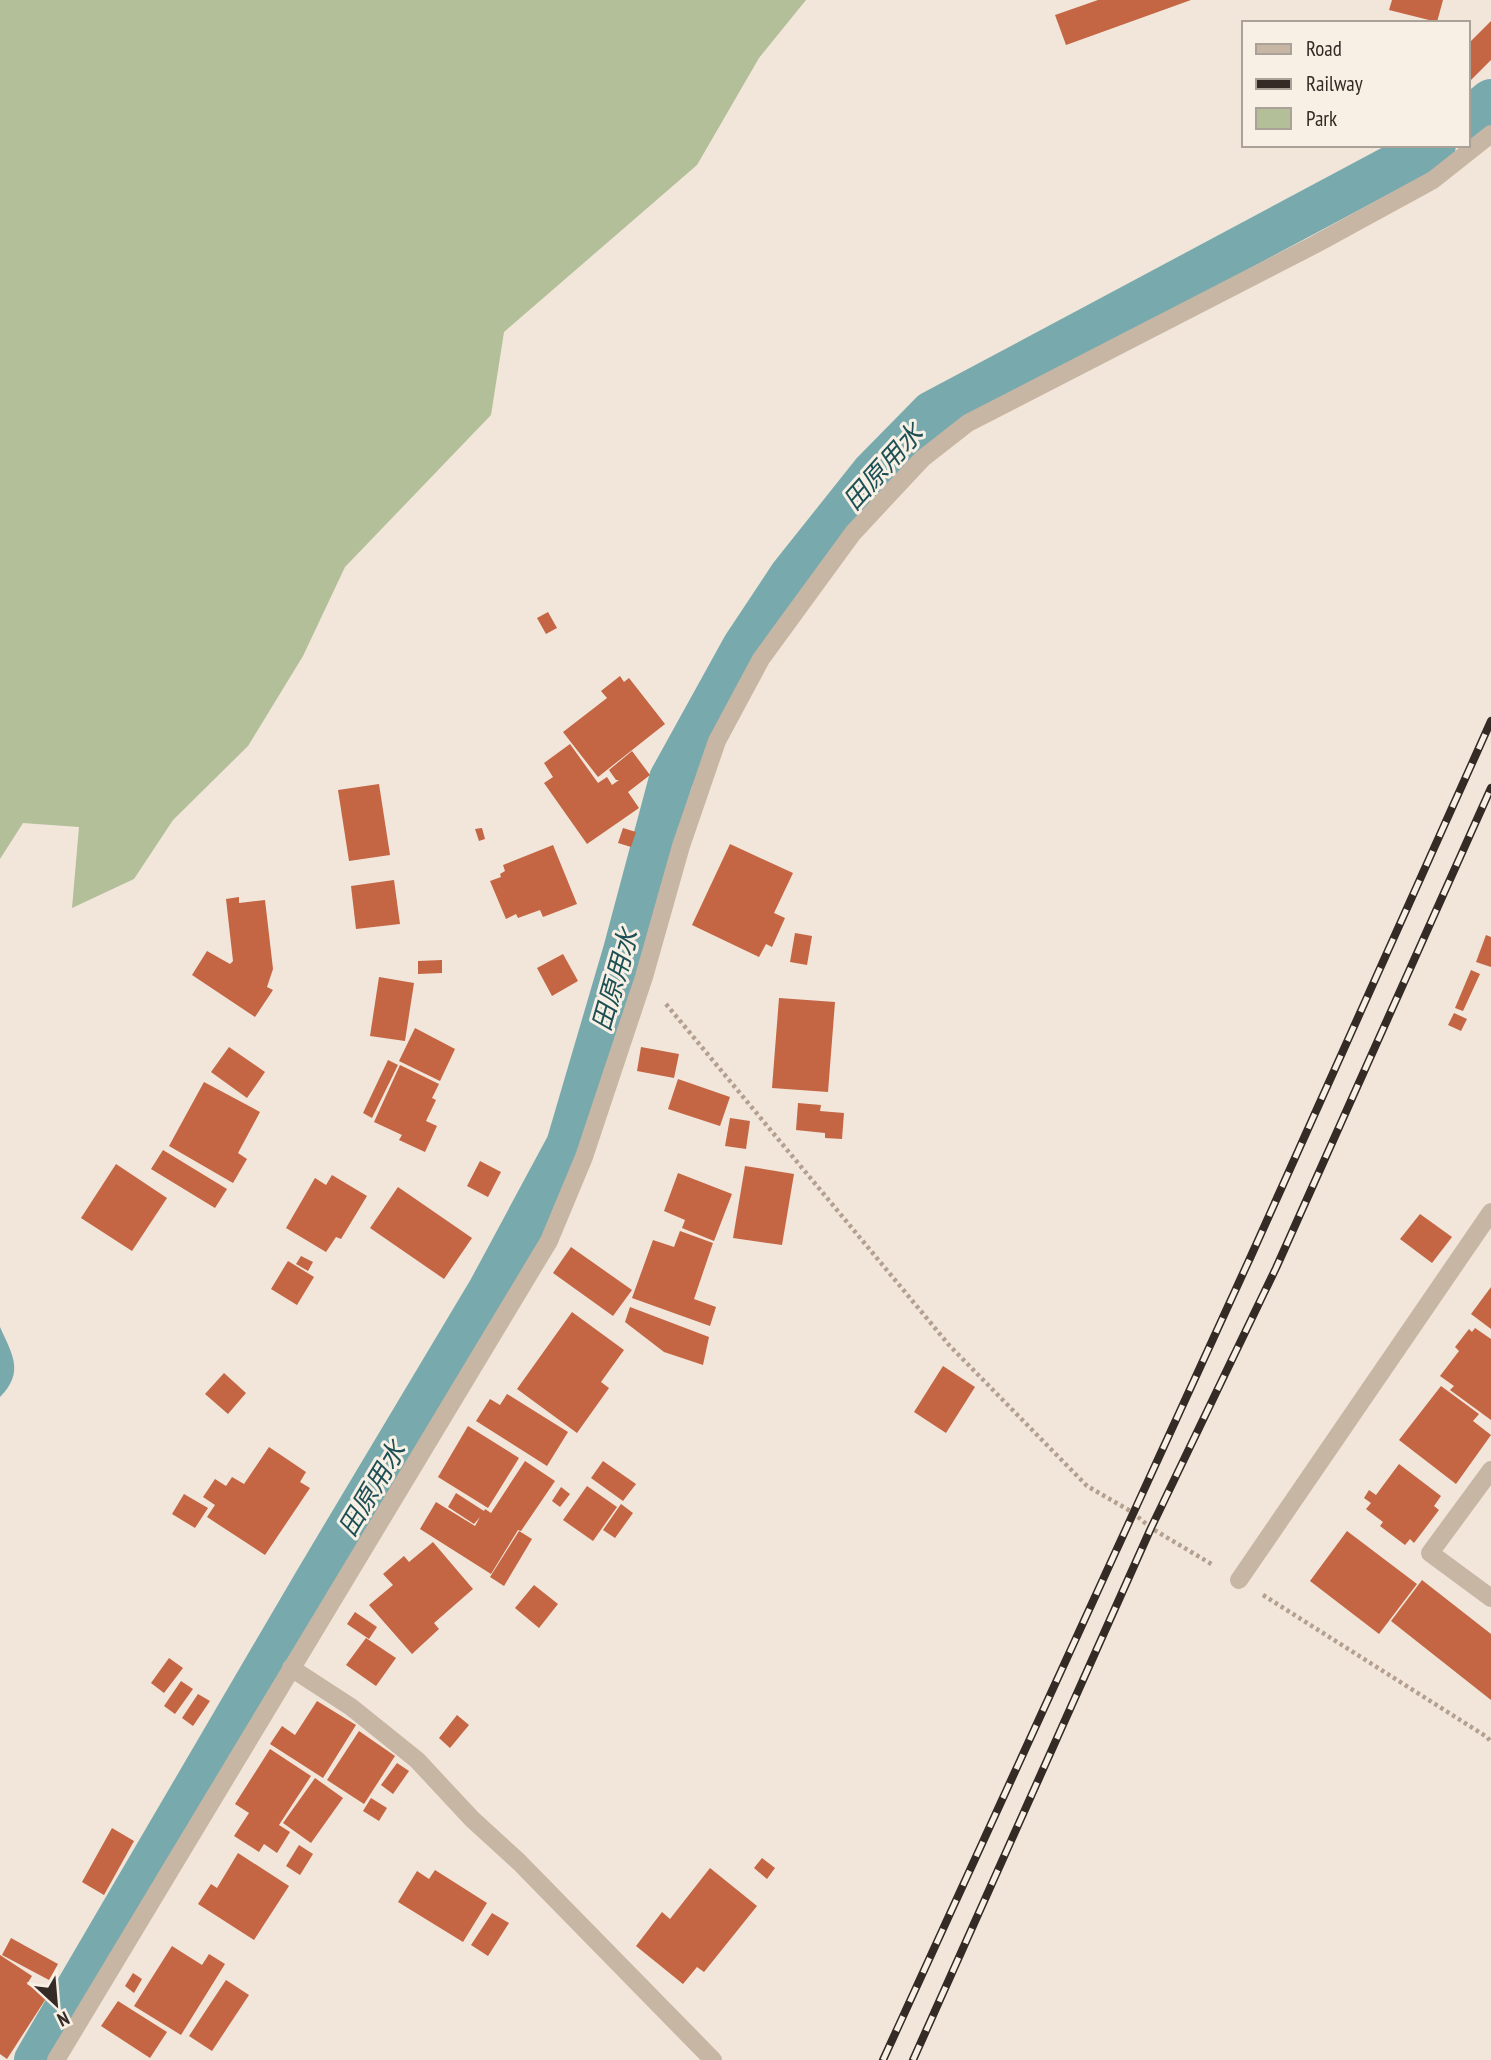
<svg xmlns="http://www.w3.org/2000/svg" width="1491" height="2060" font-family="'PT Sans Narrow','Noto Sans JP',sans-serif">
  <style>
    .green { fill: #b2bf99 }
    .water { fill: #78aaad }
    .lines { fill: none; stroke-linecap: round; stroke-linejoin: round }
    .canal { stroke: #78aaad; stroke-width: 44 }
    .building { fill: #c46544 }
    .path { stroke: #b4a090; stroke-width: 4.5; stroke-dasharray: 3.5 3.5; stroke-linecap: butt }
    .street { stroke: #c8b6a5; stroke-width: 18 }
    .rail-casing { stroke: #342b26; stroke-width: 8 }
    .rail { stroke: #f9f0e5; stroke-width: 5; stroke-dasharray: 16; stroke-linecap: butt }
    .labels { text-anchor: middle; stroke-width: 6; stroke-linejoin: round; paint-order: stroke }
    .water-label { font-size: 26px; font-style: italic; fill: #1d5055; stroke: #f9f0e5 }
  </style>
  <rect width="100%" height="100%" fill="#f1e6d9"/>
  <!-- green -->
  <polygon class="green" points="0,0 806,0 759,58 697,165 504,332 491,415 345,567 303,656 248,746 173,820 134,879 72,908 79,827 23,823 0,859"/>
  <!-- water -->
  <path class="water" d="M 0,1327 C 12,1354 25,1372 0,1397 Z"/>
  <g class="lines">
    <!-- canal -->
    <g class="canal">
      <polyline points="1468,120 1491,101"/>
      <polyline points="36,2060 315,1583 490,1290 568,1145 625,951 671,779 744,647 791,576 873,473 932,413 1434,145"/>
    </g>
  </g>
  <!-- building -->
  <g class="building">
    <polygon points="1098,0 1191,0 1066,45 1055,15"/>
    <polygon points="1392,0 1443,0 1437,22 1389,10"/>
    <polygon points="1491,21 1491,60 1468,83 1468,44"/>
    <polygon points="548,612 557,628 546,634 537,618"/>
    <polygon points="620,676 624,682 629,678 665,724 598,777 563,732 607,698 601,691"/>
    <polygon points="570,744 598,783 607,777 612,785 619,780 616,780 609,770 632,751 650,775 628,792 639,808 587,844 544,783 553,777 544,763"/>
    <polygon points="379,784 390,855 349,861 338,790"/>
    <polygon points="482,828 485,839 479,841 475,829"/>
    <polygon points="623,828 636,832 631,847 618,843"/>
    <polygon points="730,844 793,873 774,913 785,918 772,947 766,944 759,957 692,925"/>
    <polygon points="553,845 577,904 543,917 540,910 518,918 516,914 506,919 490,881 501,877 500,874 505,871 503,865"/>
    <polygon points="394,880 400,924 356,929 351,886"/>
    <polygon points="239,897 239,903 265,900 273,969 267,987 273,990 255,1017 192,975 207,951 230,964 233,961 226,899"/>
    <polygon points="795,933 812,936 807,965 790,962"/>
    <polygon points="1486,935 1491,937 1491,967 1476,962"/>
    <polygon points="563,954 578,981 552,996 537,968"/>
    <polygon points="442,960 442,973 418,974 418,961"/>
    <polygon points="1471,970 1480,974 1463,1011 1455,1008"/>
    <polygon points="379,977 414,983 405,1041 370,1036"/>
    <polygon points="779,998 835,1002 828,1092 772,1088"/>
    <polygon points="1454,1013 1467,1019 1461,1031 1448,1025"/>
    <polygon points="415,1028 455,1049 440,1081 399,1061"/>
    <polygon points="229,1047 265,1072 247,1098 211,1072"/>
    <polygon points="641,1047 679,1054 674,1078 637,1071"/>
    <polygon points="388,1060 398,1065 372,1118 363,1113"/>
    <polygon points="400,1065 439,1084 432,1098 436,1100 426,1121 437,1126 425,1152 399,1140 402,1135 374,1122"/>
    <polygon points="678,1079 730,1097 720,1126 668,1109"/>
    <polygon points="204,1082 260,1112 238,1153 247,1159 233,1183 169,1146"/>
    <polygon points="798,1103 821,1105 820,1111 844,1113 842,1139 825,1138 825,1133 796,1130"/>
    <polygon points="730,1118 750,1121 746,1149 725,1146"/>
    <polygon points="163,1150 227,1189 215,1208 151,1169"/>
    <polygon points="480,1161 501,1172 488,1197 467,1186"/>
    <polygon points="116,1164 167,1198 132,1251 81,1218"/>
    <polygon points="745,1166 794,1174 782,1245 733,1238"/>
    <polygon points="678,1173 732,1194 714,1241 682,1228 685,1220 664,1211"/>
    <polygon points="332,1175 367,1196 341,1239 336,1237 326,1252 286,1228 315,1178 326,1185"/>
    <polygon points="398,1187 472,1238 444,1279 370,1228"/>
    <polygon points="1420,1214 1452,1237 1432,1263 1400,1239"/>
    <polygon points="680,1231 713,1243 694,1299 716,1307 710,1326 632,1298 653,1240 674,1247"/>
    <polygon points="571,1247 632,1290 613,1316 553,1273"/>
    <polygon points="301,1256 313,1262 308,1271 296,1264"/>
    <polygon points="288,1261 314,1277 297,1305 271,1289"/>
    <polygon points="1491,1287 1491,1329 1471,1314"/>
    <polygon points="630,1307 709,1337 703,1365 664,1352 625,1322"/>
    <polygon points="572,1312 624,1350 601,1382 609,1388 577,1433 517,1389"/>
    <polygon points="1475,1328 1491,1339 1491,1420 1450,1390 1454,1386 1440,1376 1459,1351 1455,1347 1469,1329 1472,1332"/>
    <polygon points="943,1366 975,1387 946,1433 914,1412"/>
    <polygon points="224,1373 246,1393 228,1414 205,1394"/>
    <polygon points="1441,1386 1479,1414 1473,1421 1491,1435 1456,1484 1399,1440"/>
    <polygon points="507,1394 568,1432 547,1466 476,1421 490,1399 500,1405"/>
    <polygon points="468,1426 519,1458 488,1508 438,1477"/>
    <polygon points="269,1447 306,1472 300,1482 310,1488 265,1555 207,1517 215,1505 203,1497 215,1479 226,1486 232,1477 244,1484"/>
    <polygon points="525,1461 555,1481 521,1531 518,1530 491,1574 420,1529 436,1502 475,1526 480,1517 474,1524 448,1507 456,1493 484,1511 485,1509 491,1513"/>
    <polygon points="603,1461 636,1484 623,1501 591,1478"/>
    <polygon points="1399,1464 1441,1496 1434,1506 1439,1510 1414,1543 1410,1539 1405,1545 1380,1526 1383,1522 1366,1509 1371,1503 1364,1498 1369,1490 1376,1495"/>
    <polygon points="587,1486 617,1507 593,1541 563,1520"/>
    <polygon points="561,1487 570,1494 560,1507 552,1501"/>
    <polygon points="184,1494 208,1508 195,1528 172,1514"/>
    <polygon points="621,1504 633,1513 615,1538 603,1530"/>
    <polygon points="519,1531 532,1539 504,1586 490,1577"/>
    <polygon points="1347,1531 1417,1584 1379,1634 1310,1581"/>
    <polygon points="433,1542 473,1589 434,1623 439,1629 412,1654 369,1605 393,1585 383,1574 404,1556 409,1562"/>
    <polygon points="1422,1580 1491,1634 1491,1700 1391,1621"/>
    <polygon points="534,1585 558,1604 539,1628 515,1608"/>
    <polygon points="355,1612 377,1627 369,1639 347,1624"/>
    <polygon points="366,1638 396,1658 376,1686 346,1665"/>
    <polygon points="169,1658 183,1668 164,1693 151,1683"/>
    <polygon points="181,1681 193,1689 175,1714 164,1706"/>
    <polygon points="198,1694 210,1701 193,1726 182,1718"/>
    <polygon points="317,1701 356,1725 323,1778 270,1744 282,1726 295,1735"/>
    <polygon points="457,1715 469,1725 450,1748 439,1738"/>
    <polygon points="359,1731 395,1756 364,1804 327,1780"/>
    <polygon points="270,1749 311,1776 279,1825 290,1832 277,1853 264,1844 259,1852 234,1836 249,1813 235,1804"/>
    <polygon points="397,1763 409,1771 393,1794 381,1785"/>
    <polygon points="315,1778 343,1798 311,1843 283,1823"/>
    <polygon points="371,1798 387,1808 379,1821 363,1811"/>
    <polygon points="112,1828 134,1841 104,1895 82,1882"/>
    <polygon points="299,1845 313,1854 300,1875 286,1866"/>
    <polygon points="238,1853 289,1886 254,1940 198,1904 211,1884 217,1888"/>
    <polygon points="762,1858 775,1868 767,1879 754,1868"/>
    <polygon points="710,1868 757,1906 704,1972 697,1967 683,1984 636,1946 662,1912 670,1919"/>
    <polygon points="435,1870 487,1903 463,1942 398,1902 417,1871 429,1879"/>
    <polygon points="492,1913 509,1923 488,1956 471,1945"/>
    <polygon points="11,1938 58,1964 49,1980 2,1955"/>
    <polygon points="172,1946 202,1965 209,1954 225,1964 181,2035 134,2006"/>
    <polygon points="0,1955 32,1976 27,1984 47,1997 7,2059 0,2054"/>
    <polygon points="133,1973 142,1979 134,1993 125,1986"/>
    <polygon points="226,1980 249,1995 212,2051 189,2036"/>
    <polygon points="118,2001 167,2032 150,2058 101,2026"/>
  </g>
  <g class="lines">
    <!-- path -->
    <g class="path">
      <polyline points="666,1004 949,1345 1087,1486 1132,1512 1151,1528 1213,1565"/>
      <polyline points="1263,1595 1487,1737 1491,1742"/>
    </g>
    <!-- street -->
    <g class="street">
      <polyline points="1491,1470 1430,1553 1491,1598"/>
      <polyline points="1239,1580 1491,1212"/>
      <polyline points="291,1668 351,1707 417,1760 472,1819 519,1862 713,2060"/>
      <polyline points="56,2060 549,1241 584,1157 644,977 681,846 717,741 761,659 853,533 922,459 968,423 1314,245 1433,180 1491,134"/>
    </g>
    <!-- rail casing -->
    <g class="rail-casing">
      <g id="rail">
        <polyline points="883,2060 1251,1256 1491,721"/>
        <polyline points="913,2060 1151,1528 1276,1268 1491,788"/>
      </g>
    </g>
    <!-- rail -->
    <use href="#rail" class="rail"/>
  </g>
  <g class="labels">
    <!-- water labels -->
    <g class="water-label">
      <text transform="translate(883 467) rotate(-48)" y="9">田原用水</text>
      <text transform="translate(615 980) rotate(-74)" y="9">田原用水</text>
      <text transform="translate(372 1489) rotate(-59)" y="9">田原用水</text>
    </g>
  </g>
  <!-- legend -->
  <rect x="1242" y="21" width="228" height="126" fill="#f9f0e5" stroke="#aaa199" stroke-width="2"/>
  <rect x="1256" y="44" width="35" height="10" fill="#c8b6a5" stroke="#aaa199" stroke-width="2"/>
  <text x="1306" y="56" font-size="21" fill="#342b26">Road</text>
  <rect x="1256" y="79" width="35" height="10" fill="#342b26" stroke="#aaa199" stroke-width="2"/>
  <text x="1306" y="91" font-size="21" fill="#342b26">Railway</text>
  <rect x="1256" y="108" width="35" height="21" fill="#b2bf99" stroke="#aaa199" stroke-width="2"/>
  <text x="1306" y="126" font-size="21" fill="#342b26">Park</text>
  <!-- north arrow -->
  <g transform="translate(56 2004) rotate(154)" stroke="#f9f0e5" stroke-width="5" paint-order="stroke">
  <path d="M0-5L12 26L0 18L-12 26Z" fill="#342b26"/>
  <text y="-10" font-size="19" font-weight="bold" text-anchor="middle" fill="#342b26">N</text>
  </g>
</svg>
